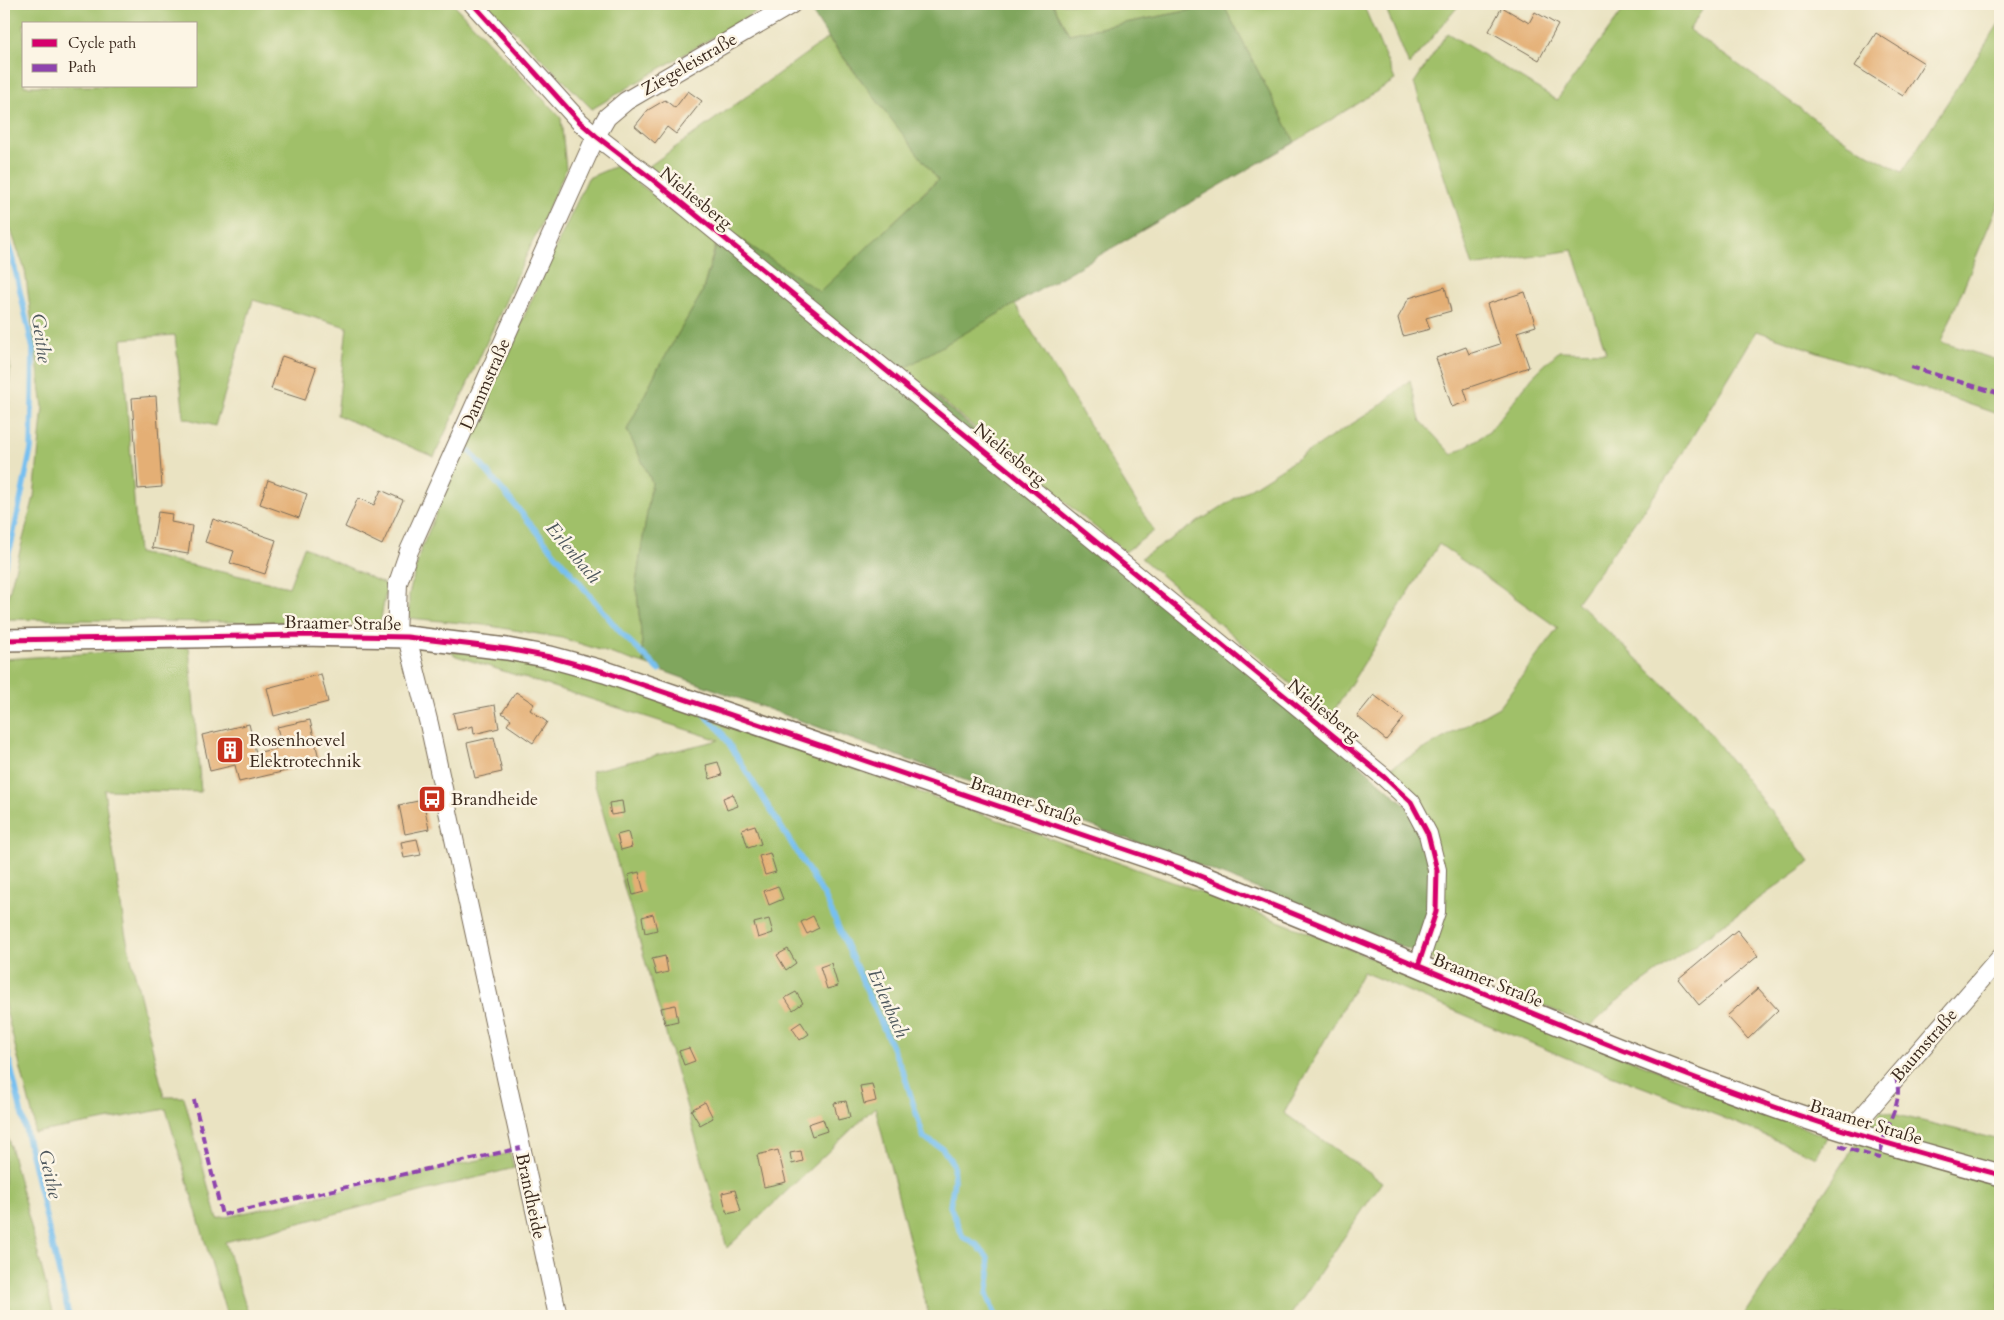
<svg xmlns="http://www.w3.org/2000/svg" width="2004" height="1320" font-family="Cardo,serif">
  <style>
    .green { fill: #a0c069; stroke: #6e7544; fill-rule: evenodd }
    .forest { fill: #80a65d; stroke: #5e683e }
    .lines { fill: none; stroke-linecap: round; stroke-linejoin: round }
    .stream { stroke: #77c0f0; stroke-width: 5.5 }
    .building { fill: #e4af74 }
    .minor-casing { stroke: #786b57; stroke-width: 20 }
    .tertiary-casing { stroke: #786b57; stroke-width: 24 }
    .minor { stroke: #fff; stroke-width: 18 }
    .tertiary { stroke: #fff; stroke-width: 21 }
    .quiet { stroke: #8e44ad; stroke-width: 4; stroke-dasharray: 8 4; stroke-linecap: butt }
    .cycleway-casing { stroke: #fcf5e5; stroke-width: 8 }
    .cycleway { stroke: #d6006c; stroke-width: 5 }
    .labels { text-anchor: middle; stroke-width: 5; stroke-linejoin: round; paint-order: stroke }
    .street-label { font-size: 18px; fill: #3b2a1e; stroke: #fcf5e5 }
    .poi-label { font-size: 18px; fill: #3b2a1e; stroke: #fcf5e5; text-anchor: start }
    .water-label { font-size: 19px; font-style: italic; fill: #4d575d; stroke: #fcf5e5 }
  </style>
  <rect width="100%" height="100%" fill="#fcf5e5"/>
  <filter id="ink" filterUnits="userSpaceOnUse"><feTurbulence type="fractalNoise" baseFrequency=".02" numOctaves="2"/><feDisplacementMap in="SourceGraphic" scale="10" xChannelSelector="R" yChannelSelector="G"/><feConvolveMatrix kernelMatrix="1 2 1 2 8 2 1 2 1" color-interpolation-filters="sRGB"/></filter>
  <filter id="wash" filterUnits="userSpaceOnUse"><feTurbulence type="fractalNoise" baseFrequency=".0096" numOctaves="4" result="noise"/><feDisplacementMap in="SourceGraphic" scale="20" xChannelSelector="R" yChannelSelector="G"/><feGaussianBlur stdDeviation="1.12" result="paint"/><feColorMatrix in="noise" values="0 0 0 0 0 0 0 0 0 0 0 0 0 0 0 0 0 1.4 0 .05"/><feComposite in="paint" operator="in"/></filter>
  <g filter="url(#wash)">
    <rect width="100%" height="100%" fill="#eae3c2"/>
    <!-- green -->
    <g class="green">
      <path d="M 4,4 L 453,4 L 561,118 L 566,169 L 434,457 L 337,415 L 347,327 L 253,300 L 215,426 L 184,418 L 175,335 L 122,339 L 138,553 L 289,587 L 304,547 L 387,585 L 380,624 L 4,619 L 4,612 L 34,497 L 43,407 L 25,270 L 4,211 ZM 24,24 L 196,24 L 196,86 L 24,86 Z"/>
      <polygon points="487,4 769,4 592,109"/>
      <polygon points="1053,4 1222,4 1069,34"/>
      <polygon points="1223,4 1363,4 1395,80 1295,142"/>
      <polygon points="1384,4 1460,4 1409,65"/>
      <polygon points="1618,4 1706,4 1689,30 1849,143 1902,172 2000,22 2000,199 1941,342 2000,361 2000,415 1757,331 1669,475 1577,602 1694,713 1810,862 1617,1001 1591,1026 1415,952 1416,797 1390,768 1499,707 1558,628 1439,544 1330,717 1141,558 1377,408 1410,380 1420,420 1452,455 1489,432 1533,376 1559,351 1606,352 1573,250 1473,266 1414,83 1447,33 1557,100 1624,9"/>
      <polygon points="828,38 938,179 820,293 722,227 648,167"/>
      <polygon points="616,166 716,243 702,293 657,370 627,430 652,482 636,582 644,664 562,638 484,625 409,618 409,595 420,552 466,442 588,178"/>
      <polygon points="1015,304 1154,531 1125,552 903,368"/>
      <polygon points="4,330 10,365 6,492 4,499"/>
      <polygon points="189,647 201,792 104,790 125,932 164,1097 184,1097 217,1219 510,1153 514,1168 225,1242 249,1316 227,1316 166,1109 34,1133 34,1121 4,1002 4,659"/>
      <polygon points="449,651 525,660 615,684 1240,906 1827,1137 1816,1157 1724,1118 1569,1059 1363,972 1284,1113 1382,1182 1290,1316 929,1316 875,1107 727,1248 591,771 719,740 456,656"/>
      <polygon points="1881,1111 2000,1140 2000,1316 1744,1316 1850,1153"/>
      <polygon points="4,1134 7,1134 54,1316 4,1316"/>
    </g>
    <!-- forest -->
    <polygon class="forest" points="814,4 1053,4 1069,34 1223,4 1295,142 903,369 1054,497 1406,805 1423,835 1429,870 1428,910 1415,952 1180,858 644,664 636,582 652,482 627,430 657,370 702,293 722,227 820,292 938,180 828,37 808,6"/>
    <g class="lines">
      <!-- stream -->
      <g class="stream">
        <polyline points="4,232 12,256 33,349 31,449 11,546 4,568"/>
        <polyline points="470,451 621,633 659,670"/>
        <polyline points="704,714 721,731 825,897 904,1074 924,1138 942,1148 953,1164 954,1181 950,1206 963,1237 977,1245 988,1258 990,1274 987,1295 996,1316"/>
        <polyline points="4,1038 69,1316"/>
      </g>
    </g>
    <g id="blocks">
      <!-- building -->
      <g class="building">
        <polygon points="1502,7 1529,23 1535,12 1558,25 1539,60 1489,31"/>
        <polygon points="1876,33 1924,63 1903,96 1855,66"/>
        <polygon points="688,91 702,101 676,134 667,127 655,143 635,126 648,110 665,100 675,108"/>
        <polygon points="1445,287 1451,311 1426,318 1430,329 1403,336 1398,318 1409,298"/>
        <polygon points="1525,292 1536,326 1517,332 1529,367 1464,389 1468,401 1452,407 1436,358 1466,347 1469,354 1500,344 1487,304"/>
        <polygon points="282,356 316,368 305,400 271,389"/>
        <polygon points="156,396 162,487 138,489 132,398"/>
        <polygon points="268,480 307,494 299,518 260,504"/>
        <polygon points="381,490 403,500 382,545 345,527 358,498 374,505"/>
        <polygon points="158,512 172,514 171,522 192,526 188,554 152,548"/>
        <polygon points="213,519 276,540 265,574 230,563 234,551 205,542"/>
        <polygon points="321,674 328,702 274,716 267,688"/>
        <polygon points="516,692 534,704 530,710 547,722 533,743 507,725 511,719 502,713"/>
        <polygon points="1374,695 1404,718 1386,740 1357,716"/>
        <polygon points="495,705 499,728 474,734 473,726 457,730 453,713"/>
        <polygon points="310,720 320,763 239,782 235,765 210,771 202,735 249,724 256,753 282,747 277,727"/>
        <polygon points="494,737 502,772 475,778 467,743"/>
        <polygon points="718,762 722,775 710,779 706,765"/>
        <polygon points="733,794 738,806 727,810 723,798"/>
        <polygon points="423,800 429,829 405,834 399,805"/>
        <polygon points="622,801 624,813 611,815 609,803"/>
        <polygon points="755,825 761,844 748,848 742,829"/>
        <polygon points="628,832 632,847 621,850 617,835"/>
        <polygon points="417,839 421,855 404,858 401,842"/>
        <polygon points="770,853 776,872 765,875 759,856"/>
        <polygon points="639,872 644,892 633,895 628,875"/>
        <polygon points="778,886 783,899 769,905 764,891"/>
        <polygon points="653,914 657,930 645,933 642,917"/>
        <polygon points="813,916 819,928 807,934 801,922"/>
        <polygon points="769,919 773,933 758,938 754,923"/>
        <polygon points="1737,930 1758,956 1699,1005 1678,979"/>
        <polygon points="788,949 796,963 786,970 777,955"/>
        <polygon points="665,956 668,972 656,975 652,959"/>
        <polygon points="831,963 838,986 827,989 820,967"/>
        <polygon points="1758,988 1778,1010 1748,1039 1727,1016"/>
        <polygon points="796,992 803,1003 793,1010 785,998"/>
        <polygon points="675,1005 678,1021 665,1024 661,1008"/>
        <polygon points="801,1022 809,1034 800,1040 792,1028"/>
        <polygon points="689,1048 695,1061 684,1065 679,1051"/>
        <polygon points="872,1084 876,1101 864,1104 860,1086"/>
        <polygon points="846,1101 850,1117 838,1120 834,1103"/>
        <polygon points="705,1102 713,1118 700,1125 691,1110"/>
        <polygon points="823,1119 827,1131 812,1136 808,1124"/>
        <polygon points="778,1150 786,1182 764,1187 757,1155"/>
        <polygon points="801,1151 803,1161 792,1164 790,1153"/>
        <polygon points="735,1190 741,1211 727,1214 722,1193"/>
      </g>
    </g>
  </g>
  <g filter="url(#ink)">
    <use href="#blocks" fill-opacity="0" stroke="#786b57" stroke-width="1"/>
    <g class="lines">
      <!-- minor casing -->
      <g class="minor-casing">
        <g id="minor">
          <polyline points="473,4 580,122 596,136 652,179 1384,777 1411,802 1428,834 1437,870 1436,912 1418,966"/>
          <polyline points="396,637 398,583 409,551 596,136 607,117 626,101 792,4"/>
          <polyline points="407,637 429,724 558,1316"/>
          <polyline points="1849,1132 2000,958"/>
        </g>
      </g>
      <!-- tertiary casing -->
      <g class="tertiary-casing">
        <path id="tertiary" d="M 4,640 L 300,635 L 407,637 L 507,649 L 550,657 L 605,672 L 1177,867 C 1376,944 1570,1035 1772,1106 C 1847,1133 1924,1154 2000,1175"/>
      </g>
      <!-- minor -->
      <use href="#minor" class="minor"/>
      <!-- tertiary -->
      <use href="#tertiary" class="tertiary"/>
      <!-- quiet -->
      <g class="quiet">
        <polyline points="1911,367 2000,394"/>
        <polyline points="194,1100 222,1215 521,1148"/>
        <path d="M 1839,1146 L 1879,1158 C 1882,1149 1883,1139 1886,1131 C 1893,1113 1902,1098 1896,1078"/>
      </g>
      <!-- cycleway casing -->
      <g class="cycleway-casing">
        <g id="cycleway">
          <polyline points="473,4 580,122 596,136 652,179 1384,777 1411,802 1428,834 1437,870 1436,912 1418,966"/>
          <path d="M 4,640 L 300,635 L 407,637 L 507,649 L 550,657 L 605,672 L 1177,867 C 1376,944 1570,1035 1772,1106 C 1847,1133 1924,1154 2000,1175"/>
        </g>
      </g>
      <!-- cycleway -->
      <use href="#cycleway" class="cycleway"/>
    </g>
  </g>
  <!-- icons -->
  <defs>
    <g id="building-square" transform="scale(1.4375)"><rect x="-9" y="-9" width="18" height="18" rx="4" fill="#c8321e" stroke="#fcf5e5"/><path d="M-4-6H4V6H1V3H-1V6H-4ZM-2.5-4.3h1.7v1.8h-1.7ZM.8-4.3h1.7v1.8H.8ZM-2.5-1h1.7V.8h-1.7ZM.8-1h1.7V.8H.8Z" fill="#fff"/></g>
    <g id="bus-square" transform="scale(1.4375)"><rect x="-9" y="-9" width="18" height="18" rx="4" fill="#c8321e" stroke="#fcf5e5"/><path d="M-5-6H5V4H4V6H2V4H-2V6H-4V4H-5ZM-3.5-4V0h7V-4ZM-3.5 1.2v1.5H-2V1.2ZM2 1.2v1.5H3.5V1.2Z" fill="#fff"/></g>
  </defs>
  <g fill-rule="evenodd">
    <use href="#building-square" x="230" y="750"/>
    <use href="#bus-square" x="432" y="799"/>
  </g>
  <g class="labels">
    <!-- street labels -->
    <g class="street-label">
      <text transform="translate(689 64) rotate(-30)" y="6">Ziegeleistraße</text>
      <text transform="translate(696 198) rotate(39)" y="6">Nieliesberg</text>
      <text transform="translate(485 384) rotate(-66)" y="6">Dammstraße</text>
      <text transform="translate(1010 454) rotate(39)" y="6">Nieliesberg</text>
      <text transform="translate(343 623) rotate(1)" y="6">Braamer Straße</text>
      <text transform="translate(1324 710) rotate(39)" y="6">Nieliesberg</text>
      <text transform="translate(1026 801) rotate(19)" y="6">Braamer Straße</text>
      <text transform="translate(1488 980) rotate(22)" y="6">Braamer Straße</text>
      <text transform="translate(1924 1045) rotate(-49)" y="6">Baumstraße</text>
      <text transform="translate(1866 1122) rotate(17)" y="6">Braamer Straße</text>
      <text transform="translate(531 1196) rotate(78)" y="6">Brandheide</text>
    </g>
    <!-- poi labels -->
    <g class="poi-label">
      <text x="249" y="746">Rosenhoevel<tspan x="249" dy="21">Elektrotechnik</tspan></text>
      <text x="451" y="805">Brandheide</text>
    </g>
    <!-- water labels -->
    <g class="water-label">
      <text transform="translate(42 338) rotate(82)" y="7">Geithe</text>
      <text transform="translate(574 552) rotate(50)" y="7">Erlenbach</text>
      <text transform="translate(889 1003) rotate(66)" y="7">Erlenbach</text>
      <text transform="translate(51 1174) rotate(77)" y="7">Geithe</text>
    </g>
  </g>
  <!-- margin -->
  <rect width="2004" height="1320" fill="none" stroke="#fcf5e5" stroke-width="20"/>
  <!-- legend -->
  <rect x="22" y="22" width="175" height="65" fill="#fcf5e5" stroke="#afa495"/>
  <rect x="32" y="39" width="25" height="8" fill="#d6006c" stroke="#afa495"/>
  <text x="68" y="48" font-size="15" fill="#3b2a1e">Cycle path</text>
  <rect x="32" y="64" width="25" height="8" fill="#8e44ad" stroke="#afa495"/>
  <text x="68" y="72" font-size="15" fill="#3b2a1e">Path</text>
</svg>
